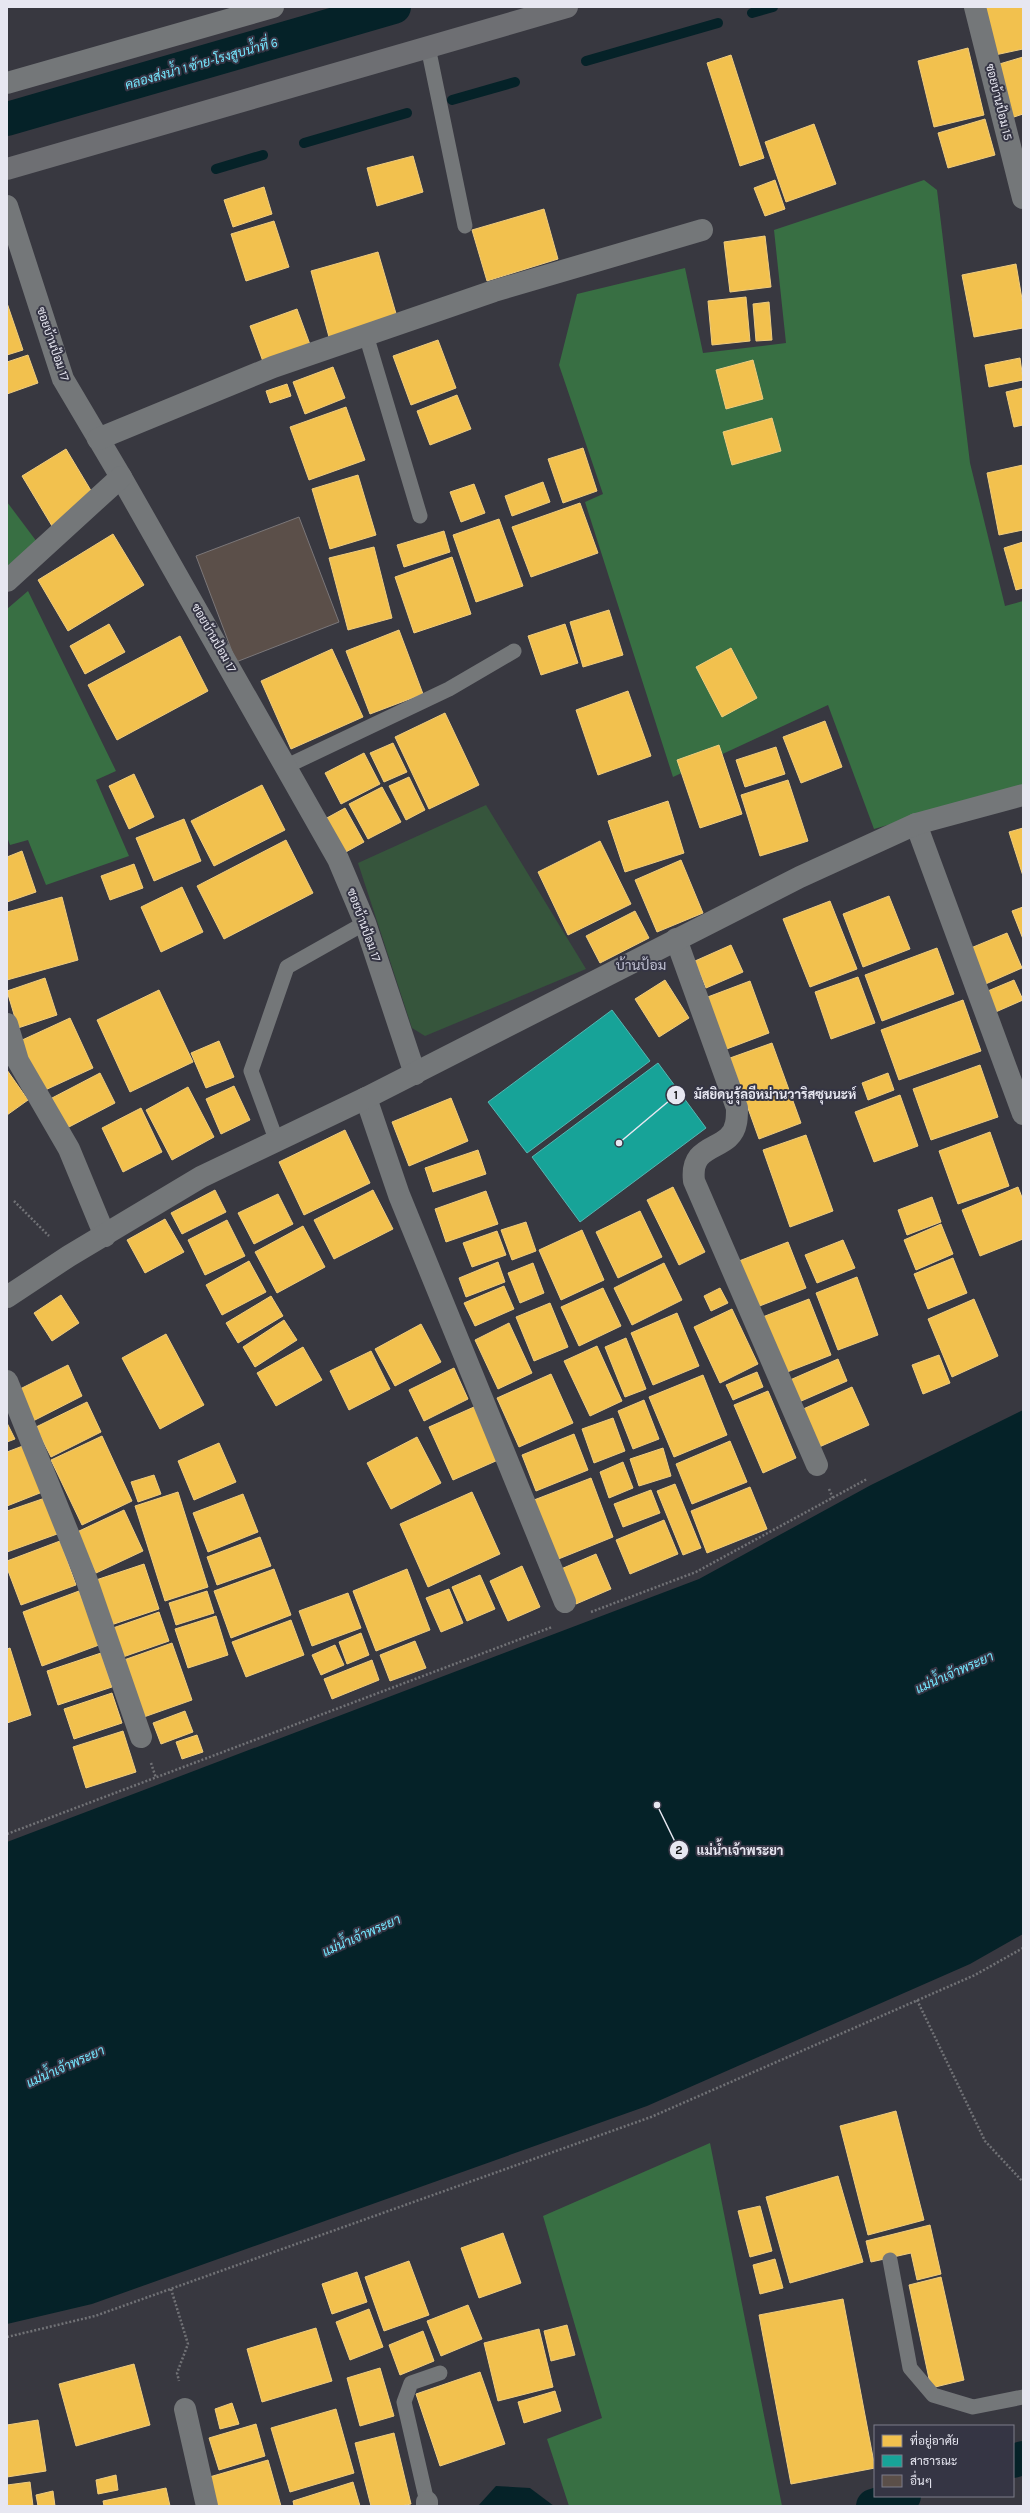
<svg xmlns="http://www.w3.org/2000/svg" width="1030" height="2513" font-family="Karla,Sarabun,sans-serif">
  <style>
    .green { fill: #36553c }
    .forest { fill: #386f43 }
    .water { fill: #052228 }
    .homes { fill: #f2c14e; stroke: #efcc7f }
    .public { fill: #17a398; stroke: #55b7b3 }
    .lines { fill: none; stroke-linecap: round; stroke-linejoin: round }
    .stream { stroke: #052228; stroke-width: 10 }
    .canal { stroke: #052228; stroke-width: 34 }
    .building { fill: #5b4f49; stroke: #7b7779 }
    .path { stroke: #717276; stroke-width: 2.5; stroke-dasharray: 2 2; stroke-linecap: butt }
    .lane { stroke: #747779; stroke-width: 15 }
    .street { stroke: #747779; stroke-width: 22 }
    .secondary { stroke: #6e6f73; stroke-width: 22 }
    .labels { text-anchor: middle; stroke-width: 4; stroke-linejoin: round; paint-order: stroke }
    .street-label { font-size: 12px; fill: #e7e7f1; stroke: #353544 }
    .water-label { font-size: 13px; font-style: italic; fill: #74e5fd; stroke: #353544 }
    .quarter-label { font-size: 14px; fill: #bfc0d2; stroke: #353544 }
    .leader { fill: none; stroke: #e7e7f1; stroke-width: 1.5 }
    .callout-dot { fill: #e7e7f1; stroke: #353544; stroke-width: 1.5 }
    .mark-label { font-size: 12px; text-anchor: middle; font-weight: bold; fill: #111 }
    .callout-label { font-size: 13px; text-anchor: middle; font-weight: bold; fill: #e7e7f1; stroke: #353544; stroke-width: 4; stroke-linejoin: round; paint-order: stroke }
  </style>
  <rect width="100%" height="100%" fill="#383840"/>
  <!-- green -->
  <polygon class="green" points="486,805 586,969 425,1036 412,1028 358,863"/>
  <!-- forest -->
  <g class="forest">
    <polygon points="924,180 937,190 970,463 1005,606 1023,601 1023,785 874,829 828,705 673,777 585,502 603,494 559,365 577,294 685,268 703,353 786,343 774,230"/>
    <polygon points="7,502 40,546 7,574"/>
    <polygon points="28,591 116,771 96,780 129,856 46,885 28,840 10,845 7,837 7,609"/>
    <polygon points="710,2143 782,2506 569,2506 547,2439 602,2418 543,2216"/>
  </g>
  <!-- water -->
  <g class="water">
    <polygon points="1023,1410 1023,1934 970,1964 647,2106 92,2304 7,2324 7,1842 699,1579 871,1485"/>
    <polygon points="496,2486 530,2488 554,2506 478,2506"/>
  </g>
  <!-- homes -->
  <g class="homes">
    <polygon points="985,7 1023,7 1023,49 995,55"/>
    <polygon points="968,48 984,115 934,127 918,61"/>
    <polygon points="731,55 764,158 740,166 707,63"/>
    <polygon points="1023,57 1023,114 1011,118 996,65"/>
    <polygon points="985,119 995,155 948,168 938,133"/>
    <polygon points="814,124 836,184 786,202 765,142"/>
    <polygon points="413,156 423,192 377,206 367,168"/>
    <polygon points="775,180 785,209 765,216 754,188"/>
    <polygon points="264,187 272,214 233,227 224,200"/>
    <polygon points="544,209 558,259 487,281 472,230"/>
    <polygon points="274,221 289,267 246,281 231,234"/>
    <polygon points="765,236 771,287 730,292 724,242"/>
    <polygon points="378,252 397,317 329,337 311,271"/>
    <polygon points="1016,264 1023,305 1023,328 974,337 962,275"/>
    <polygon points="746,297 750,341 712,345 708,301"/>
    <polygon points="769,302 772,340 756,341 753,304"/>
    <polygon points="7,303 23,350 7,355"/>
    <polygon points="297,309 312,350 265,367 250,326"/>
    <polygon points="438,340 456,388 411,405 393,356"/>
    <polygon points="28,355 38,383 7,394 7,362"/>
    <polygon points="1020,358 1023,380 989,387 985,365"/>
    <polygon points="753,360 763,399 726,409 716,370"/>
    <polygon points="333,367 345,398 305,414 293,382"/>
    <polygon points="287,384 291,396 270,403 266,391"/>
    <polygon points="1023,388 1023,425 1014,427 1006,392"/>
    <polygon points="457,395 471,429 430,445 417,411"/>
    <polygon points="346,407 365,460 309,480 290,427"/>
    <polygon points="772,418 781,451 732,465 723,432"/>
    <polygon points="583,448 597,491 563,503 548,459"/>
    <polygon points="66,449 96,499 52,526 22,476"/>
    <polygon points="1023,465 1023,530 999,535 987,473"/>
    <polygon points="358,475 376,535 330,549 312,489"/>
    <polygon points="543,482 550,502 512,516 505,496"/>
    <polygon points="474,484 485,513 461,522 450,492"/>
    <polygon points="580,503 598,553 531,577 512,527"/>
    <polygon points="499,519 523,586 476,602 453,535"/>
    <polygon points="444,531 450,552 404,567 397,545"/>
    <polygon points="113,534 144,585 68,631 38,580"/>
    <polygon points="1023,542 1023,588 1016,590 1004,548"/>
    <polygon points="374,547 392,618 348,630 329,558"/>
    <polygon points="452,557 471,614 414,633 395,577"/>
    <polygon points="609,610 623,655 583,667 570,622"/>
    <polygon points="109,624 125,652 85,674 70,646"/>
    <polygon points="565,624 578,663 541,675 528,636"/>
    <polygon points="399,630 423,694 370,714 346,651"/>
    <polygon points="180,636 208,691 117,740 88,685"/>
    <polygon points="731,648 757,698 722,717 696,667"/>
    <polygon points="332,649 363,717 291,749 261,681"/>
    <polygon points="628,691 651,756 598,775 576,710"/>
    <polygon points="445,713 479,785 429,809 395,737"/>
    <polygon points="825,721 842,767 801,783 783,737"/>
    <polygon points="393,743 407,772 384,782 370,753"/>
    <polygon points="719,745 742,814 700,828 677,760"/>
    <polygon points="776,747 785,774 745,787 736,760"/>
    <polygon points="364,753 380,784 341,804 325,773"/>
    <polygon points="134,774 154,817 129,829 109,786"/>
    <polygon points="409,777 425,810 406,820 389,786"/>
    <polygon points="788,780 808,841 760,856 741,795"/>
    <polygon points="262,785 285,830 214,866 191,821"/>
    <polygon points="382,787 401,822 368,839 349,804"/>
    <polygon points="668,801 684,853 625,872 608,821"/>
    <polygon points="345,808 364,842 344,853 325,819"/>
    <polygon points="184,819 201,861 154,881 136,838"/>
    <polygon points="1023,828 1023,876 1009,832"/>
    <polygon points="286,840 313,893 224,939 197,886"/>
    <polygon points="600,841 631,904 568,935 538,872"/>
    <polygon points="22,851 36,892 7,902 7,857"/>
    <polygon points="681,860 703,913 657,932 635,880"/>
    <polygon points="134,864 143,888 110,900 101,876"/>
    <polygon points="182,887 203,932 161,952 141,907"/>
    <polygon points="889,896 910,949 863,967 843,914"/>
    <polygon points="62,897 78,960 7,980 7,912"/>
    <polygon points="830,901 857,969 810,987 783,919"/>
    <polygon points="1023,907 1023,939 1012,911"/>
    <polygon points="635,911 649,938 600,963 586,936"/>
    <polygon points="1007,933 1022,968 981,986 966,950"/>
    <polygon points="731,945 743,972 706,988 695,961"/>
    <polygon points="937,948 954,994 882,1021 865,975"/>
    <polygon points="858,977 875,1023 831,1039 815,992"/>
    <polygon points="45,978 57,1015 18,1028 7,991"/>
    <polygon points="665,980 689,1018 659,1037 635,999"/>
    <polygon points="1014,980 1023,1000 991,1014 983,993"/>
    <polygon points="750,981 769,1033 724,1050 705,998"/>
    <polygon points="159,990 193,1062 130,1092 97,1020"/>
    <polygon points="963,1000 981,1051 899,1080 881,1030"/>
    <polygon points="70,1018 93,1068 43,1091 20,1041"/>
    <polygon points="219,1041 234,1077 206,1088 191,1053"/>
    <polygon points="772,1043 801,1123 759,1139 730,1058"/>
    <polygon points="980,1065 998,1117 931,1140 913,1089"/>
    <polygon points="7,1070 28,1100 7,1115"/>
    <polygon points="100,1073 115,1103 67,1128 52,1098"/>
    <polygon points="888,1073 894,1090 868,1100 862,1083"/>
    <polygon points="234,1086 250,1120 221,1134 206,1099"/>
    <polygon points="188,1087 214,1137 172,1160 146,1110"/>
    <polygon points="900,1095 918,1146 874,1162 855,1112"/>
    <polygon points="451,1098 468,1141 409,1166 392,1122"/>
    <polygon points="141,1108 162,1152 123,1172 102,1128"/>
    <polygon points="345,1130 370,1183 304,1215 279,1162"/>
    <polygon points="990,1132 1009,1186 958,1204 939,1151"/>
    <polygon points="806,1135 833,1211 790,1227 763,1150"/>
    <polygon points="478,1150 486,1174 433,1192 425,1168"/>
    <polygon points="673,1187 705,1252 679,1265 647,1200"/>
    <polygon points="1018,1187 1023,1200 1023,1239 980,1256 962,1210"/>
    <polygon points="215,1190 226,1212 182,1234 171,1213"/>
    <polygon points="373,1190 393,1229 334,1259 314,1220"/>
    <polygon points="486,1191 498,1224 446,1242 435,1209"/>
    <polygon points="278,1194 293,1224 254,1244 238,1213"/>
    <polygon points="932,1197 941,1222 907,1235 898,1210"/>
    <polygon points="640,1211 662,1257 618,1278 596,1232"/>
    <polygon points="165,1219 184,1252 145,1273 127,1240"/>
    <polygon points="227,1220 245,1256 205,1275 188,1240"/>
    <polygon points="526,1222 536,1251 512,1260 501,1230"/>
    <polygon points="941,1224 953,1254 916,1270 904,1240"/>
    <polygon points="303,1226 325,1267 277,1293 255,1252"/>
    <polygon points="582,1230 604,1280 561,1300 539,1250"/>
    <polygon points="497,1231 506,1255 472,1267 463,1243"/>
    <polygon points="843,1240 855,1268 817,1283 805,1255"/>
    <polygon points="788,1242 806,1288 757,1307 739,1261"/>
    <polygon points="953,1258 967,1293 928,1309 914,1274"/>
    <polygon points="249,1261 266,1292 222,1315 206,1285"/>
    <polygon points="498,1262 505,1282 466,1297 459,1278"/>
    <polygon points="533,1263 544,1293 520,1303 508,1273"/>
    <polygon points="664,1263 682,1300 632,1325 614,1288"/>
    <polygon points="857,1277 878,1335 838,1350 816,1293"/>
    <polygon points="504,1286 514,1309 475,1326 464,1303"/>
    <polygon points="603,1288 621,1326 579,1346 561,1307"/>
    <polygon points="720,1288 728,1303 711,1311 704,1296"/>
    <polygon points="61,1295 79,1323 52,1341 34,1313"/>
    <polygon points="271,1296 283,1316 238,1343 226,1323"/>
    <polygon points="809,1299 831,1355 782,1374 760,1318"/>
    <polygon points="974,1299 998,1356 952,1377 928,1319"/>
    <polygon points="550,1303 568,1347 534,1361 516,1317"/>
    <polygon points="732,1309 758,1364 720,1383 694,1327"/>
    <polygon points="677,1313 699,1366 653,1385 631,1333"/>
    <polygon points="284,1320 297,1340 255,1367 243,1347"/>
    <polygon points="509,1323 532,1373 498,1389 475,1340"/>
    <polygon points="421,1324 441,1362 395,1386 375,1349"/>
    <polygon points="166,1334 204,1405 160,1429 122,1358"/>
    <polygon points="626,1338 646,1389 625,1397 605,1347"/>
    <polygon points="597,1346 622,1401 590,1416 564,1361"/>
    <polygon points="303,1347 322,1380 276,1406 257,1373"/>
    <polygon points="371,1351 390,1389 349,1410 330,1371"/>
    <polygon points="939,1355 950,1383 923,1394 912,1365"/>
    <polygon points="838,1359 847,1381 799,1402 790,1380"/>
    <polygon points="68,1365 82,1396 31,1422 16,1391"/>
    <polygon points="454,1368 468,1399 424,1421 409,1390"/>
    <polygon points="757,1372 763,1387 733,1400 726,1385"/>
    <polygon points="551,1374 573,1423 519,1447 497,1398"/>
    <polygon points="703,1375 727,1435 674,1457 649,1397"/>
    <polygon points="852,1387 869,1425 817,1448 801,1410"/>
    <polygon points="768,1391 796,1458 763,1473 734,1405"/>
    <polygon points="644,1400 659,1439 633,1449 618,1411"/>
    <polygon points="87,1402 101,1432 51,1457 36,1427"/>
    <polygon points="474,1407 498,1460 453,1480 429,1427"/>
    <polygon points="613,1418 625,1451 594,1463 582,1429"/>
    <polygon points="7,1423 15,1439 7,1442"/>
    <polygon points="574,1434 588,1470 536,1491 522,1455"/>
    <polygon points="102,1436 132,1501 82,1525 51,1460"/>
    <polygon points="417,1437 441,1483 391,1509 367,1463"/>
    <polygon points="730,1441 747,1482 692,1504 676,1464"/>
    <polygon points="219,1443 236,1482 194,1500 178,1461"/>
    <polygon points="28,1444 45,1491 7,1506 7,1452"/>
    <polygon points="663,1448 671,1476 639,1486 630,1459"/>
    <polygon points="623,1462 633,1488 609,1498 600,1472"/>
    <polygon points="154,1475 161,1494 138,1502 131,1482"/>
    <polygon points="591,1478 613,1537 556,1560 534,1500"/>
    <polygon points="675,1484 701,1548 683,1555 657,1491"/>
    <polygon points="750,1487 767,1529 707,1553 691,1511"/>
    <polygon points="651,1490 660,1513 623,1527 614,1504"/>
    <polygon points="178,1492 208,1587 165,1601 135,1506"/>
    <polygon points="472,1492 500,1554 428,1587 400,1524"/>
    <polygon points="243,1494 258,1532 208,1552 193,1513"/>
    <polygon points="48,1497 60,1533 7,1552 7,1511"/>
    <polygon points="124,1510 143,1551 96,1573 77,1532"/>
    <polygon points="664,1520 678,1554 630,1574 616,1540"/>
    <polygon points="260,1537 271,1566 217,1585 207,1557"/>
    <polygon points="60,1541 76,1585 21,1605 7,1568 7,1561"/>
    <polygon points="596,1554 611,1589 576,1604 561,1569"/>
    <polygon points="144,1564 159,1609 108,1626 93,1581"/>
    <polygon points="522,1566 540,1607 508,1621 490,1581"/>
    <polygon points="274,1569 291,1615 231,1638 214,1591"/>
    <polygon points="407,1569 430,1630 376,1651 353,1591"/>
    <polygon points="480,1575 495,1609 467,1621 452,1587"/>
    <polygon points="449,1589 463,1623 441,1632 426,1598"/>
    <polygon points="79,1591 99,1645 42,1666 23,1612"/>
    <polygon points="207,1591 214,1613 176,1625 169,1603"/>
    <polygon points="348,1593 361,1628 312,1646 299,1611"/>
    <polygon points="159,1612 169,1641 120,1658 110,1629"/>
    <polygon points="216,1616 228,1655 188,1668 175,1629"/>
    <polygon points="291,1620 304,1655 246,1677 232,1642"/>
    <polygon points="361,1633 369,1655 347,1664 339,1642"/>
    <polygon points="415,1641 426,1668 390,1681 380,1655"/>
    <polygon points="172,1643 192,1700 141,1718 121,1661"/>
    <polygon points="335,1645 344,1665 321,1675 312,1655"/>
    <polygon points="10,1648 31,1715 7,1723 7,1649"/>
    <polygon points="101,1653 112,1687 58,1705 47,1671"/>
    <polygon points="372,1660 379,1680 332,1699 324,1679"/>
    <polygon points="112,1693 122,1723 74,1739 64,1709"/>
    <polygon points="185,1711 193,1732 161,1744 153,1723"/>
    <polygon points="123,1731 136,1772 86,1788 73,1747"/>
    <polygon points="197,1735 203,1752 182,1759 176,1742"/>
    <polygon points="896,2111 924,2220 868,2235 840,2126"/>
    <polygon points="838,2176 863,2262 790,2283 766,2197"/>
    <polygon points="760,2206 772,2251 750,2257 738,2211"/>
    <polygon points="930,2225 941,2274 917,2280 911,2253 871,2262 866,2241"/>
    <polygon points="503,2233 521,2283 479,2298 461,2248"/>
    <polygon points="775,2259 783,2288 760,2294 753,2265"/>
    <polygon points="409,2261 429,2315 384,2331 365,2277"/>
    <polygon points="357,2272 367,2302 332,2314 322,2284"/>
    <polygon points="941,2277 964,2380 931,2388 909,2285"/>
    <polygon points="843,2299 875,2468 791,2484 759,2315"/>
    <polygon points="468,2305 482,2339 441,2356 427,2321"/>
    <polygon points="369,2309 383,2347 350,2360 336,2322"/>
    <polygon points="567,2325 575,2355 551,2361 544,2331"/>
    <polygon points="316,2328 332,2381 262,2402 247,2349"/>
    <polygon points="539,2329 553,2387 498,2401 484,2343"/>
    <polygon points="423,2331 434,2361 400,2375 389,2345"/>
    <polygon points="134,2364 150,2425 76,2446 59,2384"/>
    <polygon points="380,2368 394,2416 360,2426 347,2378"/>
    <polygon points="480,2372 505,2444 440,2466 416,2394"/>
    <polygon points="555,2391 561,2411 524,2423 518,2402"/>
    <polygon points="232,2403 239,2424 220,2429 215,2409"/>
    <polygon points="336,2409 354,2473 290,2492 271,2428"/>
    <polygon points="38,2420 46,2471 7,2477 7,2425"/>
    <polygon points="256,2424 265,2456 219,2470 209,2438"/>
    <polygon points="394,2433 411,2504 401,2506 371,2506 355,2443"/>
    <polygon points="268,2460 281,2506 214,2506 206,2478"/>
    <polygon points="116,2475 118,2490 98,2494 96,2480"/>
    <polygon points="30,2482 33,2506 7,2506 7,2485"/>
    <polygon points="353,2482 360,2506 294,2506 293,2501"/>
    <polygon points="166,2488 170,2506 104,2506 103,2501"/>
    <polygon points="53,2491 55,2506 38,2506 36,2495"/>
  </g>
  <!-- public -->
  <g class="public">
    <polygon points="612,1010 650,1061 527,1153 488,1102"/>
    <polygon points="658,1063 706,1128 580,1222 532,1157"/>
  </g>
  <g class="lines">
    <!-- stream -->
    <g class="stream">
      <polyline points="752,13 773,7"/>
      <polyline points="586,61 718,23"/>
      <polyline points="452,100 515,82"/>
      <polyline points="304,143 407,113"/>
      <polyline points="216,169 263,155"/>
    </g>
    <!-- canal -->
    <g class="canal">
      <polyline points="7,119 394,7"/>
      <polyline points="1013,2461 1023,2458"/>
      <polyline points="873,2506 904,2496"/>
    </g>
  </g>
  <!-- building -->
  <polygon class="building" points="299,517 339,622 236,662 196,556"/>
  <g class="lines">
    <!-- path -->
    <g class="path">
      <polyline points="14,1201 49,1236"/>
      <polyline points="829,1489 833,1498"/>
      <polyline points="591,1612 696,1572 867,1479"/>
      <polyline points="151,1763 156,1778"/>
      <polyline points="7,1834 552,1627"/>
      <polyline points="917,2000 985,2141 1023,2182"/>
      <polyline points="171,2289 188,2344 177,2373 179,2381"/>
      <polyline points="7,2337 95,2316 651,2117 975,1975 1023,1948"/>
    </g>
    <!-- lane -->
    <g class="lane">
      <polyline points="428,47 465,226"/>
      <polyline points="366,335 420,516"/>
      <polyline points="287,766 449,689 514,651"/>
      <polyline points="277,1142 251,1071 287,967 365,923"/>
      <polyline points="890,2260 910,2368 933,2395 973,2407 1023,2397"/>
      <polyline points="427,2502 404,2402 411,2383 440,2373"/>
    </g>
    <!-- street -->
    <g class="street">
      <polyline points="975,7 1023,198"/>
      <polyline points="7,83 273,7"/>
      <polyline points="7,206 63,379 121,477 338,859 365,923 415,1074"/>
      <polyline points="98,439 273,367 494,291 702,230"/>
      <polyline points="7,581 121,477"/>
      <polyline points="916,824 1023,1114"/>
      <path d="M 676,939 L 737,1108 C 737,1113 737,1119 736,1123 C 731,1153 689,1140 694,1181 L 817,1465"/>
      <polyline points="7,1024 18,1061 69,1149 105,1236"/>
      <polyline points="366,1098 399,1195 565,1602"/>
      <polyline points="7,1297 69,1256 201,1177 366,1098 800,877 916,824 1023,795"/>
      <polyline points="7,1381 86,1578 141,1737"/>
      <polyline points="185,2409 207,2506"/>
      <polyline points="427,2506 427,2502"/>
    </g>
    <!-- secondary -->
    <polyline class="secondary" points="7,169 567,7"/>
  </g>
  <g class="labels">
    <!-- street labels -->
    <g class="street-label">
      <text transform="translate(999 102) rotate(76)" y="4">ซอยบ้านป้อม 15</text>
      <text transform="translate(53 344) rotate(71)" y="4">ซอยบ้านป้อม 17</text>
      <text transform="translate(214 638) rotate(60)" y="4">ซอยบ้านป้อม 17</text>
      <text transform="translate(364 925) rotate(70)" y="4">ซอยบ้านป้อม 17</text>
    </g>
    <!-- water labels -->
    <g class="water-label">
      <text transform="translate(201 63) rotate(-16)" y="5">คลองส่งน้ำ 1 ซ้าย-โรงสูบน้ำที่ 6</text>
      <text transform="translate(954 1672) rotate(-24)" y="5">แม่น้ำเจ้าพระยา</text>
      <text transform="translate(361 1935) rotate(-24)" y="5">แม่น้ำเจ้าพระยา</text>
      <text transform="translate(65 2066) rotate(-24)" y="5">แม่น้ำเจ้าพระยา</text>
    </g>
    <!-- quarter labels -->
    <g class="quarter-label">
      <text x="641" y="970">บ้านป้อม</text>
    </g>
  </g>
  <!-- callouts -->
  <path class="leader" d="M619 1143L676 1095M657 1805L679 1850"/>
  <g class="callout-dot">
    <circle cx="619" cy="1143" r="4"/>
    <circle cx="657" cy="1805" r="4"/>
    <circle cx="676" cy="1095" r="10"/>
    <circle cx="679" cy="1850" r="10"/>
  </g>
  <g class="mark-label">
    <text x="676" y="1099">1</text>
    <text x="679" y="1854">2</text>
  </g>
  <g class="callout-label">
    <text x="775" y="1099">มัสยิดนูรุ้ลอีหม่านวาริสซุนนะห์</text>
    <text x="740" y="1855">แม่น้ำเจ้าพระยา</text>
  </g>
  <!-- border -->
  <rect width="1030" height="2513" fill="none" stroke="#e7e7f1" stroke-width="16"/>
  <!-- legend -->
  <rect x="874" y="2425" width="140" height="72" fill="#353544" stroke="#7c7c89"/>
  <rect x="882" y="2435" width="20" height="12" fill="#f2c14e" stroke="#7c7c89"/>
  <text x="910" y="2445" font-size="12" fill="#e7e7f1">ที่อยู่อาศัย</text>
  <rect x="882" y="2455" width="20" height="12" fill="#17a398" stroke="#7c7c89"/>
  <text x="910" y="2465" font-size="12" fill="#e7e7f1">สาธารณะ</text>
  <rect x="882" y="2475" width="20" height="12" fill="#5b4f49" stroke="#7c7c89"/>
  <text x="910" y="2485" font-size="12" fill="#e7e7f1">อื่นๆ</text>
</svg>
